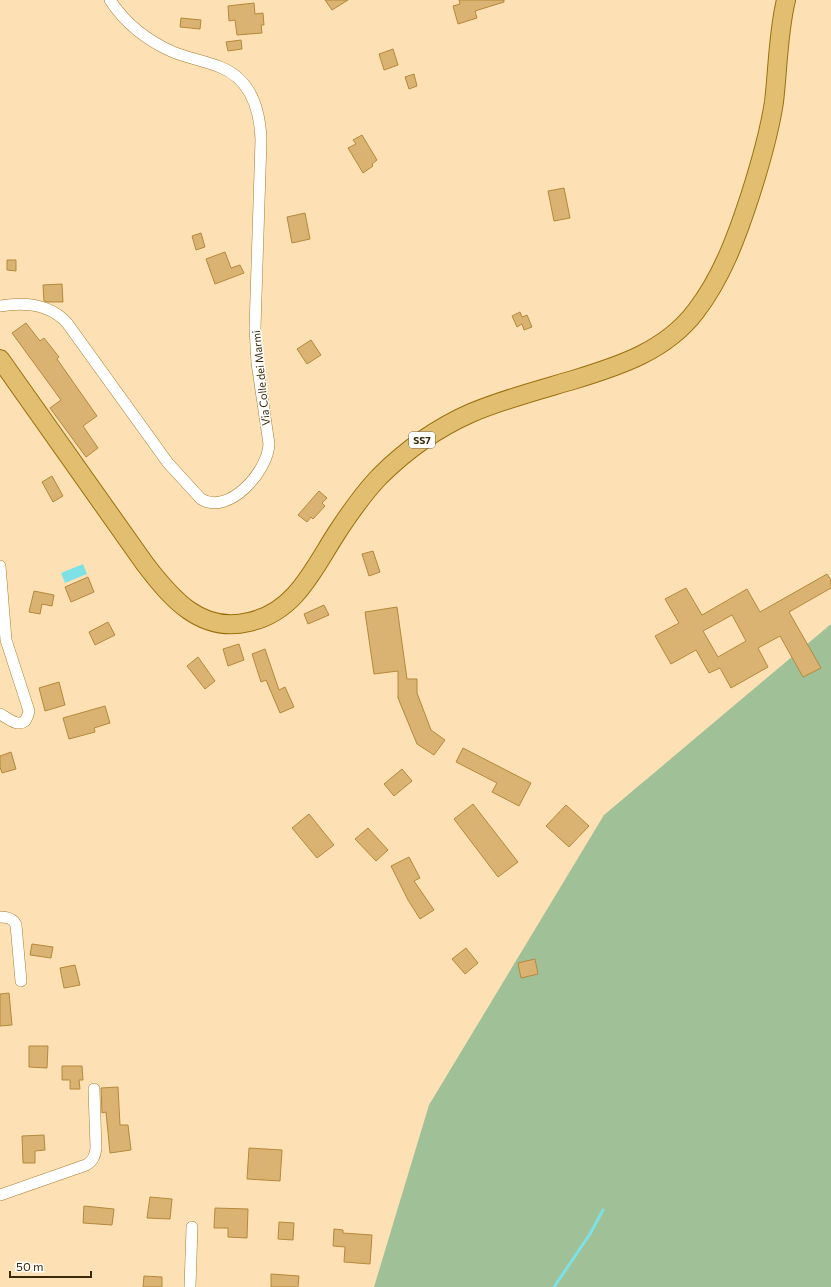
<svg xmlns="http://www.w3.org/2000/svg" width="831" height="1287" font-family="Commissioner,sans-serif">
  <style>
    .green { fill: #a0c097 }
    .water { fill: #7de1e5 }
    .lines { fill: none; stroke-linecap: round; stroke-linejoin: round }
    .stream { stroke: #7de1e5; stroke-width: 3 }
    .building { fill: #dab272; stroke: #b5893a; fill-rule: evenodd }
    .minor-casing { stroke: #a87d2c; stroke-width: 12 }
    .primary-casing { stroke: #9b6f0d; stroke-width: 20 }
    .minor { stroke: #fff; stroke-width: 11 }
    .primary { stroke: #e2bf70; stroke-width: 18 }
    .labels { text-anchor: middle; stroke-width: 3; stroke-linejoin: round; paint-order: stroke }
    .shield { fill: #fff; stroke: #766951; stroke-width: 1 }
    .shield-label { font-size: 10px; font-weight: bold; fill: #3b2907 }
    .street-label { font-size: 11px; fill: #3b2907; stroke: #fff }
  </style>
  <rect width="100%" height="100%" fill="#fde1b5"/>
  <!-- green -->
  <polygon class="green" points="831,624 831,1287 374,1287 429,1105 604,815"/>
  <!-- water -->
  <polygon class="water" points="83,564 87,574 65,583 61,573"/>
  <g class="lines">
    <!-- stream -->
    <polyline class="stream" points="554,1287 590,1234 603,1210"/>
  </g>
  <!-- building -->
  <g class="building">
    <polygon points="325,0 348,0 332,10"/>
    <polygon points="459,0 504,0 504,2 475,11 477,18 458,24 453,6 460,4"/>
    <polygon points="254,3 255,14 263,13 264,25 261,25 262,33 237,35 235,20 229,21 228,6"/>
    <polygon points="181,18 201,20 200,29 180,27"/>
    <polygon points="241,40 242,49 228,51 226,42"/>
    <polygon points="393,49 398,65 384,70 379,54"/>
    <polygon points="414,74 417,86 409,89 405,77"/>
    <polygon points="362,135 377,160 372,164 373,166 363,173 348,148 356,144 353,140"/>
    <polygon points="564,188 570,218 554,221 548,191"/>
    <polygon points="305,213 310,239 292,243 287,217"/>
    <polygon points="201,233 205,247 196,250 192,236"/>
    <polygon points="225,252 231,268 240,265 244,273 215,284 206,259"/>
    <polygon points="7,260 16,260 16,271 7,270"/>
    <polygon points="62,284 63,302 48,302 44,301 43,285"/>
    <polygon points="520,312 522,317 527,315 532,327 524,330 522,324 517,327 512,316"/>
    <polygon points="26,323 40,341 44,338 59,357 57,359 97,416 83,426 98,448 86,457 50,408 61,400 12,333"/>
    <polygon points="311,340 321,355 307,364 297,349"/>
    <polygon points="52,476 63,496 53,502 42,482"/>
    <polygon points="319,491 327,498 322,503 325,506 313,519 311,517 307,522 298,515"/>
    <polygon points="373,551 380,572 369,576 362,554"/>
    <path d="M 827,574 L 831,580 L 831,588 L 789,612 L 821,668 L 803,677 L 780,636 L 758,648 L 768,667 L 731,688 L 720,668 L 709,673 L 696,650 L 671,664 L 655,636 L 679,623 L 665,599 L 686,588 L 702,615 L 747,589 L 760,612 ZM 732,615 L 746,641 L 718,657 L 703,631 Z"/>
    <polygon points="88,577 94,592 71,602 65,587"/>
    <polygon points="34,591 54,595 52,606 42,604 40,614 29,612"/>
    <polygon points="324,605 329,615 308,624 304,614"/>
    <polygon points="397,607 407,679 417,679 417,693 431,730 445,740 434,755 417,744 398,698 398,671 374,674 365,612"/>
    <polygon points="108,622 115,635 95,645 89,632"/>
    <polygon points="239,644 244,660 228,666 223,649"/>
    <polygon points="265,649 279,690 285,687 294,707 280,713 266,680 261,682 252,654"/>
    <polygon points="198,657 215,681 205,689 187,666"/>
    <polygon points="59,682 65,705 45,711 39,688"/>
    <polygon points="105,706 110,723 94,728 95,732 69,739 63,718"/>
    <polygon points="463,748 531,783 519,806 492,792 497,783 456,762"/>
    <polygon points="11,752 16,769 2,773 0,767 0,756"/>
    <polygon points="402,769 412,781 394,796 384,784"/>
    <polygon points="473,804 518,862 498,877 454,819"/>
    <polygon points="566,805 589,826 569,847 546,826"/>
    <polygon points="309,814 334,845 317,858 292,828"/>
    <polygon points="368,828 388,850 376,861 355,839"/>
    <polygon points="409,857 420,878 414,881 434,910 420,919 408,900 391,866"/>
    <polygon points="32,944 53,947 51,958 30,955"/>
    <polygon points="466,948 478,963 465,974 452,959"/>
    <polygon points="535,959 538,974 521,978 518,963"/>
    <polygon points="75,965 80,985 64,988 60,968"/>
    <polygon points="9,993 12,1025 0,1026 0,994"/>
    <polygon points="29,1046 48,1046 47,1068 29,1067"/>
    <polygon points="62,1066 82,1066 83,1080 79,1080 80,1089 70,1089 70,1080 62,1080"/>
    <polygon points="118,1087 120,1125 128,1125 131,1150 110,1153 106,1112 102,1113 101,1088"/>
    <polygon points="44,1135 45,1150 35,1151 35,1163 23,1163 22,1136"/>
    <polygon points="249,1148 282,1150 280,1181 247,1179"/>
    <polygon points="150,1197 172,1199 170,1219 147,1218"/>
    <polygon points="84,1206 114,1209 112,1225 83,1223"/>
    <polygon points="215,1208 248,1209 247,1238 228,1237 228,1228 214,1228"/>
    <polygon points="279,1222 294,1223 293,1240 278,1239"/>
    <polygon points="334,1229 343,1230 343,1233 372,1235 370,1264 344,1262 345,1247 333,1246"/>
    <polygon points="271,1274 299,1276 298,1287 271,1287"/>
    <polygon points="144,1276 162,1277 162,1287 143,1287"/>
  </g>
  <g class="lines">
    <!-- minor casing -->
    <g class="minor-casing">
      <g id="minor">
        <path d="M 0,306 C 25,302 50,304 67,323 L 168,463 L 201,499 C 229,516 268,471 269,444 L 257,363 L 255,328 L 261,140 C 260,109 251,79 220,67 C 205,61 188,58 173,52 C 148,41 125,23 110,0"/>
        <path d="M 0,566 L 6,640 L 29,711 L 28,715 L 25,721 C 17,727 8,718 0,714"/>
        <path d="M 0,917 C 7,917 13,918 16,925 L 21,981"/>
        <path d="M 0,1195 L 86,1165 C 93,1161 95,1156 96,1148 L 94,1089"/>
        <polyline points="190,1287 192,1227"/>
      </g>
    </g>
    <!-- primary casing -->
    <g class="primary-casing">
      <path id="primary" d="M 0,359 L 145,564 C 171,598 201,634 249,622 C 295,612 313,570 336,534 C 349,514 363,494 379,477 C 406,450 437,428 471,413 C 504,399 539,390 573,380 C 619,366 666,351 696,311 C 722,277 737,236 750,196 C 760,165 769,134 774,102 C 778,68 778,33 786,0"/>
    </g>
    <!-- minor -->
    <use href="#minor" class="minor"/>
    <!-- primary -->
    <use href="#primary" class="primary"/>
  </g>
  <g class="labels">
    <!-- shield labels -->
    <rect class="shield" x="409" y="432" width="26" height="16" rx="3"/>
    <g class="shield-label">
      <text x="422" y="444">SS7</text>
    </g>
    <!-- street labels -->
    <g class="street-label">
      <text transform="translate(261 378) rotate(-96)" y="4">Via Colle dei Marmi</text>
    </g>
  </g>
  <!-- scale -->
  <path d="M10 1271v6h81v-6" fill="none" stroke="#3b2907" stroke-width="2"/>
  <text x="16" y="1271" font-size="12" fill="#3b2907" stroke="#ffffff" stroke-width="3" paint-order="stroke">50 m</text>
</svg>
